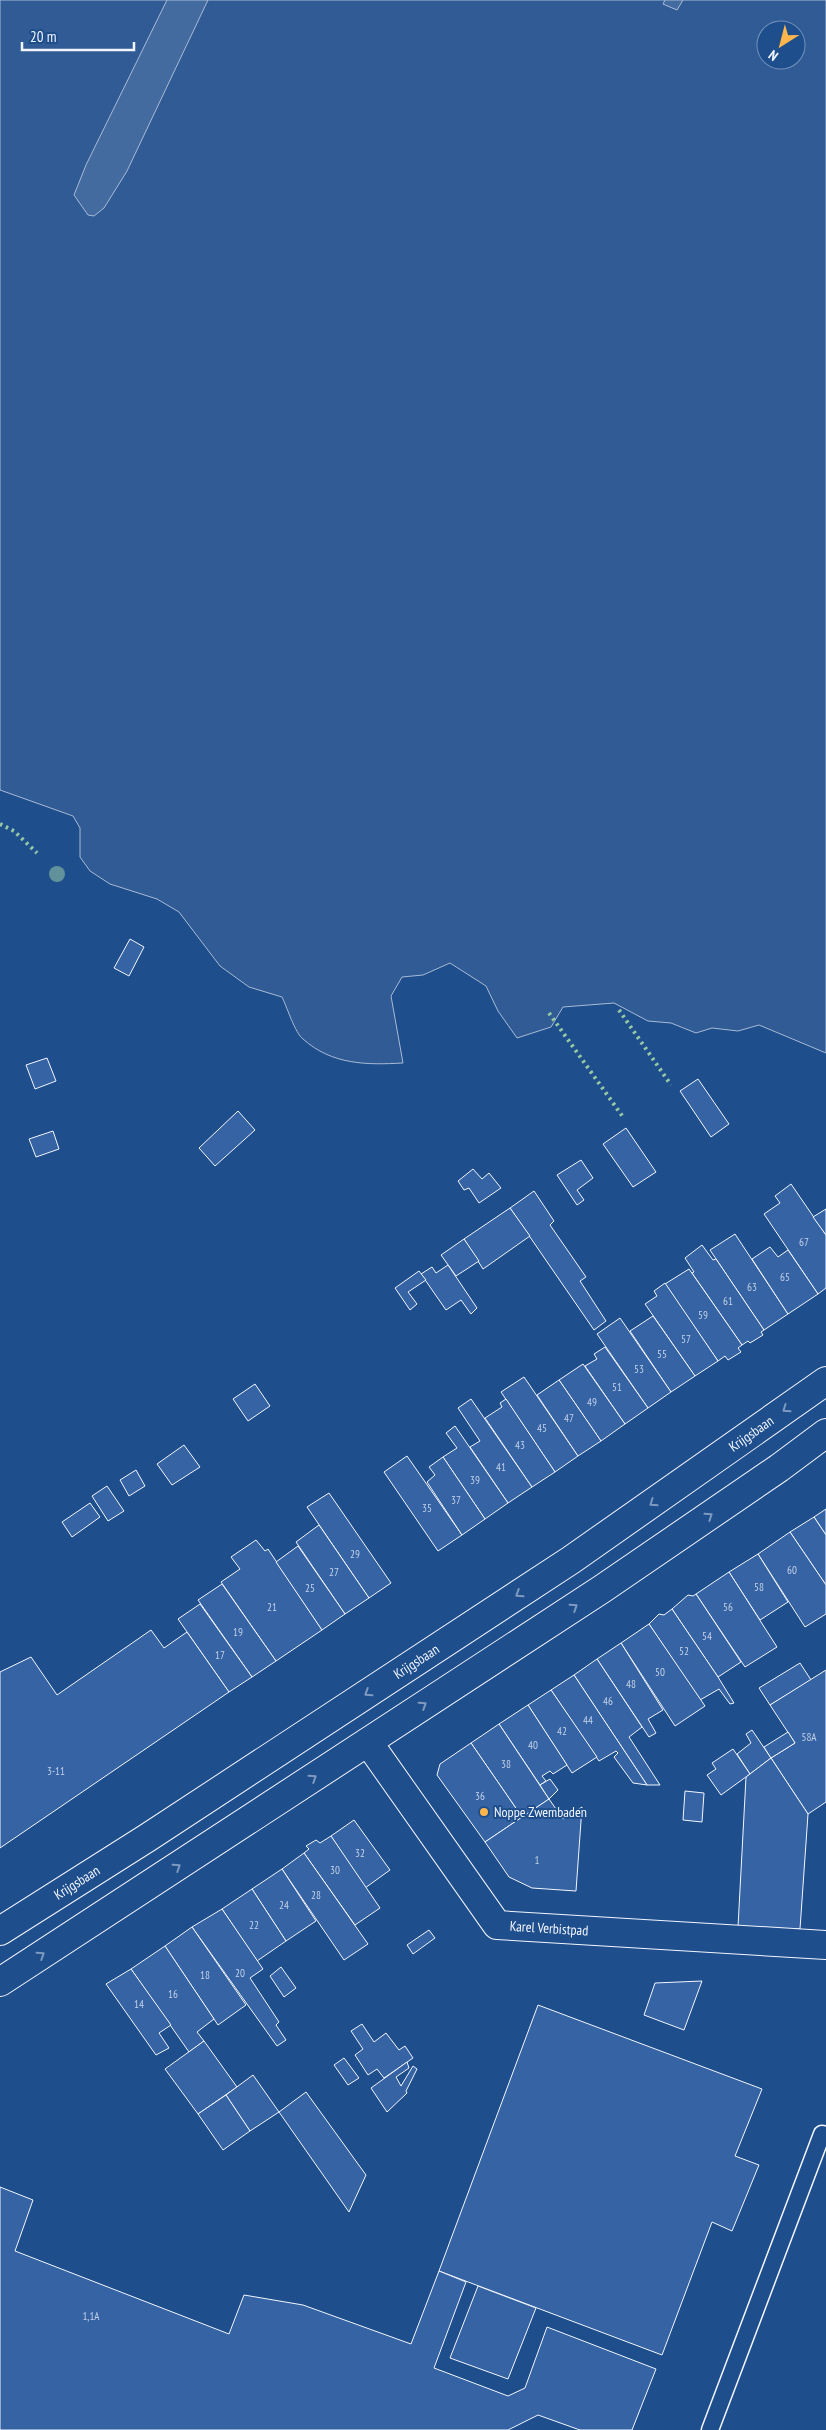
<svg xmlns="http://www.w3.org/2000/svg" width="826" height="2430" font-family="'PT Sans Narrow',sans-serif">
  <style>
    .green { fill: #305b95; stroke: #a8bbd7; fill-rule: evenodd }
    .water { fill: #446ba0; stroke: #a8bbd7 }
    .building { fill: #3563a3; stroke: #f2f6ff }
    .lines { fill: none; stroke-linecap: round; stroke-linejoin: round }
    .service-casing { stroke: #f2f6ff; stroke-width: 19 }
    .minor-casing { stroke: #f2f6ff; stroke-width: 30 }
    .primary-casing { stroke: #f2f6ff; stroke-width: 30 }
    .service { stroke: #1f4e8c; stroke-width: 16 }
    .minor { stroke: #1f4e8c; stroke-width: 28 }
    .primary { stroke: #1f4e8c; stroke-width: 28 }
    .hedge { stroke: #97c8a6; stroke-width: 4; stroke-dasharray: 2.5 4; stroke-linecap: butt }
    .tree { fill: #61919a }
    .oneway { stroke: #7e9ac0 }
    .poi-dot { fill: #ffb74d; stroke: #1f4e8c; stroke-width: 2 }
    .labels { text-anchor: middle; stroke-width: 4; stroke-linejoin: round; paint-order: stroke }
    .number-label { font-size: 11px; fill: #c3d1e8 }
    .street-label { font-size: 14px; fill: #f2f6ff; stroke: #1f4e8c }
    .poi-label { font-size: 14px; fill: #f2f6ff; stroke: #1f4e8c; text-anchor: start }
  </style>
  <rect width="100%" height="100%" fill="#1f4e8c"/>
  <!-- green -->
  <path class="green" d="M 0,0 L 826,0 L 826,1053 L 759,1025 L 738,1031 L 712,1028 L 696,1033 L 671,1023 L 648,1021 L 614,1003 L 563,1007 L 551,1027 L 517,1038 L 498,1011 L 486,986 L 450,963 L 423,975 L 402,977 L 391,996 L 403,1063 C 367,1065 332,1065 303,1039 C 295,1033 287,1007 282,997 L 249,987 L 220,966 L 179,912 L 157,899 L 110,884 L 90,871 L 80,857 L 80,828 L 73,816 L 0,790 ZM 766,30 L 796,30 L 796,60 L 766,60 Z"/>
  <!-- water -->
  <g class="water">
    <polygon points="167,0 208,0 127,171 104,208 94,216 88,215 74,195 86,165"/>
    <polygon points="665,0 683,0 677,10 663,4"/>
  </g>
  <!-- building -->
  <g class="building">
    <polygon points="130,939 144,947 129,976 114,968"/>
    <polygon points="47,1058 56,1081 35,1089 26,1065"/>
    <polygon points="698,1079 729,1124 711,1137 680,1091"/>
    <polygon points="238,1111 255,1130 215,1166 199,1148"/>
    <polygon points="626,1128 656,1172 633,1187 603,1144"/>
    <polygon points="53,1131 59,1149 36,1157 29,1139"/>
    <polygon points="581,1160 593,1178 577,1190 584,1200 577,1205 557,1175"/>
    <polygon points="473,1169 482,1179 489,1173 501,1188 479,1203 469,1188 464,1190 458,1181"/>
    <polygon points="791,1184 826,1235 826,1288 818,1294 764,1214 780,1203 775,1196"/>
    <polygon points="534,1191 554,1221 550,1225 586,1277 580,1281 606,1321 594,1330 510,1208"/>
    <polygon points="510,1208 530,1236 483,1269 464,1239"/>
    <polygon points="826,1209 826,1235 813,1217"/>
    <polygon points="735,1234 788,1314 764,1330 710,1250"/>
    <polygon points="464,1239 479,1261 456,1276 441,1255"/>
    <polygon points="702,1245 713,1260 716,1259 764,1330 761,1332 763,1335 750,1343 748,1341 742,1345 692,1273 694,1272 685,1258"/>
    <polygon points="770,1247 778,1257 788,1250 818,1294 788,1314 752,1259"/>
    <polygon points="448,1265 477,1308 471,1314 461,1300 446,1310 421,1274 432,1267 436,1273"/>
    <polygon points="689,1269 742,1345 738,1348 741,1352 728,1360 725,1356 718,1361 665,1284"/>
    <polygon points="419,1271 426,1280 408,1292 417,1304 410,1310 395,1288"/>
    <polygon points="665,1283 718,1361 695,1376 645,1304 657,1296 654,1291"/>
    <polygon points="653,1316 695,1376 671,1392 630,1331"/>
    <polygon points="620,1318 671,1392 648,1408 597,1334"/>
    <polygon points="605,1347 648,1408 625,1424 585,1366 597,1359 594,1354"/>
    <polygon points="583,1364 625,1424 601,1441 559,1380"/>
    <polygon points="524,1377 578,1456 555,1472 501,1392"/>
    <polygon points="559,1380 601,1441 578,1456 537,1395"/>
    <polygon points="255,1384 270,1406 248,1421 233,1399"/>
    <polygon points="471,1399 532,1487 508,1503 470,1447 480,1441 458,1408"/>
    <polygon points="506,1399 555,1472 532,1487 485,1418 502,1407 500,1403"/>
    <polygon points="455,1426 508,1503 485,1519 443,1457 457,1448 446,1433"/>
    <polygon points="184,1445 200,1467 172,1485 157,1464"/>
    <polygon points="407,1456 462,1535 438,1551 384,1472"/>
    <polygon points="443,1457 485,1519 462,1535 427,1482 435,1475 429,1467"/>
    <polygon points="136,1470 145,1486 129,1496 120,1480"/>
    <polygon points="107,1486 124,1511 108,1521 92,1496"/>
    <polygon points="329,1493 391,1583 369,1598 307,1507"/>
    <polygon points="90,1503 100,1517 72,1537 62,1522"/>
    <polygon points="826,1509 826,1535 814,1517"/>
    <polygon points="814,1517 826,1535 826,1585 790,1532"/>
    <polygon points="319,1525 369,1598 345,1614 296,1542"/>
    <polygon points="790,1532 826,1585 826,1614 805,1627 758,1554"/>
    <polygon points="256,1540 265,1551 268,1549 322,1630 276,1661 221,1582 240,1569 231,1557"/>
    <polygon points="298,1546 345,1614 322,1630 276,1562"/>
    <polygon points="758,1554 788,1602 760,1620 729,1572"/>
    <polygon points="729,1572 777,1647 745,1667 696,1594"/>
    <polygon points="222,1584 276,1661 252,1677 198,1600"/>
    <polygon points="696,1594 741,1662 718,1677 672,1609 688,1595 693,1596"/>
    <polygon points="200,1604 252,1677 229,1692 178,1619"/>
    <polygon points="672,1609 718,1677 734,1703 730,1704 719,1689 700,1700 649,1624 659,1614 664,1615"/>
    <polygon points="649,1624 705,1706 675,1726 621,1643"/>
    <polygon points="151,1630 164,1648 187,1632 229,1692 0,1848 0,1672 31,1657 57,1695"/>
    <polygon points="621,1643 663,1710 648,1719 656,1733 649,1737 597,1659"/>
    <polygon points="597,1659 642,1727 629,1737 660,1785 647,1785 574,1675"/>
    <polygon points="800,1663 811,1680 770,1705 759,1688"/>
    <polygon points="826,1670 826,1802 808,1814 771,1758 795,1743 770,1705"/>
    <polygon points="574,1675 647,1785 633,1783 614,1757 618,1753 616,1751 599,1761 551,1690"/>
    <polygon points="551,1690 597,1757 572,1773 528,1705"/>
    <polygon points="528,1705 567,1765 553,1774 550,1771 542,1776 546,1781 540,1785 499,1724"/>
    <polygon points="499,1724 549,1799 522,1817 471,1743"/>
    <polygon points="752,1730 771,1758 750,1774 737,1754 751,1743 746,1734"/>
    <polygon points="788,1732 795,1743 771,1758 764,1747"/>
    <polygon points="471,1743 522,1817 485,1842 437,1775 440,1764"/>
    <polygon points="733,1749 750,1774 721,1795 707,1775 716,1769 712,1763"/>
    <polygon points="771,1758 808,1814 800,1929 738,1927 746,1777"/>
    <polygon points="550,1779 558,1790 549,1799 540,1785"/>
    <polygon points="685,1791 704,1793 702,1822 683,1820"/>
    <polygon points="549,1799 563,1819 582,1807 576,1891 532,1888 509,1877 485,1842"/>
    <polygon points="354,1820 390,1870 365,1888 331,1836"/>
    <polygon points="331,1836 380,1908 355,1925 304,1853 309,1849 306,1846 316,1840 320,1843"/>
    <polygon points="304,1853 368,1944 344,1960 282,1869"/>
    <polygon points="282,1869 316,1921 286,1941 252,1889"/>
    <polygon points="252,1889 286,1941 257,1961 222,1909"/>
    <polygon points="222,1909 263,1969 250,1978 279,2022 276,2025 286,2040 277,2046 192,1927"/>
    <polygon points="192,1927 246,2005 218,2025 165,1946"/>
    <polygon points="429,1930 435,1938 413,1954 407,1945"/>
    <polygon points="165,1946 214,2019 197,2032 204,2041 189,2052 131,1969"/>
    <polygon points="281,1967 296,1988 284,1997 270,1976"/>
    <polygon points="131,1969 171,2025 159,2033 169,2048 156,2055 106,1984"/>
    <polygon points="702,1981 684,2030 644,2015 655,1983"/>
    <polygon points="538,2005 762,2089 735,2156 759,2165 732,2231 712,2222 662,2355 439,2271"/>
    <polygon points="362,2024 374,2042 386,2033 399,2050 405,2046 413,2058 384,2078 377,2069 368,2075 355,2055 363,2049 351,2031"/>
    <polygon points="204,2041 237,2087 198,2114 165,2069"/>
    <polygon points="344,2058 359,2078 348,2085 334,2065"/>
    <polygon points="407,2062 409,2068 396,2077 401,2086 413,2066 417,2069 406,2091 407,2093 387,2112 371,2088"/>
    <polygon points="253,2075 279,2112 250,2131 226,2095"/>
    <polygon points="306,2092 366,2175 349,2212 279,2112"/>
    <polygon points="226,2095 250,2131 223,2150 198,2114"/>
    <polygon points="0,2187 33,2200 15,2251 229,2334 244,2295 303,2305 411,2344 439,2271 466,2282 434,2368 508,2396 525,2388 547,2327 656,2369 632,2430 580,2430 538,2415 508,2430 0,2430"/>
    <polygon points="478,2286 536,2308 508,2379 450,2358"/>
  </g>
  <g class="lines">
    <!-- service casing -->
    <g class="service-casing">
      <polyline id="service" points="710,2430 822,2134 826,2135"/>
    </g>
    <!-- minor casing -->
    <g class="minor-casing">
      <g id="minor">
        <path id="s1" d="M 368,1742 L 497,1925 L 826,1945"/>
      </g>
    </g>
    <!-- primary casing -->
    <g class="primary-casing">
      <g id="primary">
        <path id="s2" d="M 0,1931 L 147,1838 L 571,1560 L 826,1381"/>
        <polyline points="0,1982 602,1589 779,1468 826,1433"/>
      </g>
    </g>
    <!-- service -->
    <use href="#service" class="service"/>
    <!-- minor -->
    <use href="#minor" class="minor"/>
    <!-- primary -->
    <use href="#primary" class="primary"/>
    <!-- hedge -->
    <g class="hedge">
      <polyline points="0,824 14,831 37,853"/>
      <polyline points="619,1010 671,1085"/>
      <polyline points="549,1013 623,1117"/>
    </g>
  </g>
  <!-- trees -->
  <circle class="tree" cx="57" cy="874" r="8"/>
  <!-- one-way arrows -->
  <defs><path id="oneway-chevron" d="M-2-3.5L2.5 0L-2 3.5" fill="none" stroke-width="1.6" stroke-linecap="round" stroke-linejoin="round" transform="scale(1.25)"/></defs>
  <g class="oneway">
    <use href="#oneway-chevron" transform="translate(786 1409) rotate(145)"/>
    <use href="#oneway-chevron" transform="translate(653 1503) rotate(145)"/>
    <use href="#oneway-chevron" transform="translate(709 1516) rotate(-34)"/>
    <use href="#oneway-chevron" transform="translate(519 1594) rotate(147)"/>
    <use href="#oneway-chevron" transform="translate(574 1607) rotate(-33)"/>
    <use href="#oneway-chevron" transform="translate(368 1693) rotate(147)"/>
    <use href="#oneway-chevron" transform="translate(423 1705) rotate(-33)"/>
    <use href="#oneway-chevron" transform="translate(313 1778) rotate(-33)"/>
    <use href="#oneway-chevron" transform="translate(177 1867) rotate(-33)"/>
    <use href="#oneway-chevron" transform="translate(41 1955) rotate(-33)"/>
  </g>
  <!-- markers -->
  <circle class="poi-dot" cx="484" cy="1812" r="5"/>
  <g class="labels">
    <!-- number labels -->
    <g class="number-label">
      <text x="804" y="1246">67</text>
      <text x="785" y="1281">65</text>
      <text x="752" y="1291">63</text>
      <text x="728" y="1305">61</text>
      <text x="703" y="1319">59</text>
      <text x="686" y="1343">57</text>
      <text x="662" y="1358">55</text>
      <text x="639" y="1373">53</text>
      <text x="617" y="1391">51</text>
      <text x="592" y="1406">49</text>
      <text x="569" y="1422">47</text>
      <text x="542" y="1432">45</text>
      <text x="520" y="1449">43</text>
      <text x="501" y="1471">41</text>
      <text x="475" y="1484">39</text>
      <text x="456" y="1504">37</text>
      <text x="427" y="1512">35</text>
      <text x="355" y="1558">29</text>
      <text x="792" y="1574">60</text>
      <text x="334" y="1576">27</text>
      <text x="759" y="1591">58</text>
      <text x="310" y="1592">25</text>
      <text x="272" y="1611">21</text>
      <text x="728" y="1611">56</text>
      <text x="238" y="1636">19</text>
      <text x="707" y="1640">54</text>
      <text x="684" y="1655">52</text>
      <text x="220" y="1659">17</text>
      <text x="660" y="1676">50</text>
      <text x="631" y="1688">48</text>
      <text x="608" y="1705">46</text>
      <text x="588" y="1724">44</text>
      <text x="562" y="1735">42</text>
      <text x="809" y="1741">58A</text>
      <text x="533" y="1749">40</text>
      <text x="506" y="1768">38</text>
      <text x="56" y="1775">3-11</text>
      <text x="480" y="1800">36</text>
      <text x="360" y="1857">32</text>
      <text x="537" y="1864">1</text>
      <text x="335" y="1874">30</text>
      <text x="316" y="1899">28</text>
      <text x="284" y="1909">24</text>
      <text x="254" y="1929">22</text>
      <text x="240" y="1977">20</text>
      <text x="205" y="1979">18</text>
      <text x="173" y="1998">16</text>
      <text x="139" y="2008">14</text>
      <text x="91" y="2320">1,1A</text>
    </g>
    <!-- street labels -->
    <g class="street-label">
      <text dy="5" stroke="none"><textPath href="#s2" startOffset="901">Krijgsbaan</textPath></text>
      <text dy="5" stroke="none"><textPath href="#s2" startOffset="496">Krijgsbaan</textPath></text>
      <text dy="5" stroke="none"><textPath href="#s2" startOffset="91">Krijgsbaan</textPath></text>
      <text dy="5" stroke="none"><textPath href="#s1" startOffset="276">Karel Verbistpad</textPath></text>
    </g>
    <!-- poi labels -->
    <g class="poi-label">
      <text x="494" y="1817">Noppe Zwembaden</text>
    </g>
  </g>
  <!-- north arrow -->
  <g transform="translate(781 45) rotate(216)"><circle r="24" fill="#1f4e8c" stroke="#7391ba"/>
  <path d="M0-4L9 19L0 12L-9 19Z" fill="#ffb74d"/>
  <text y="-8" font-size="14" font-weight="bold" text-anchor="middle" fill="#f2f6ff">N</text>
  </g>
  <!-- scale -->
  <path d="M22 42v8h112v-8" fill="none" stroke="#f2f6ff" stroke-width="2.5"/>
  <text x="30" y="42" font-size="15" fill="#f2f6ff" stroke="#1f4e8c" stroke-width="4" paint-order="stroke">20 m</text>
</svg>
